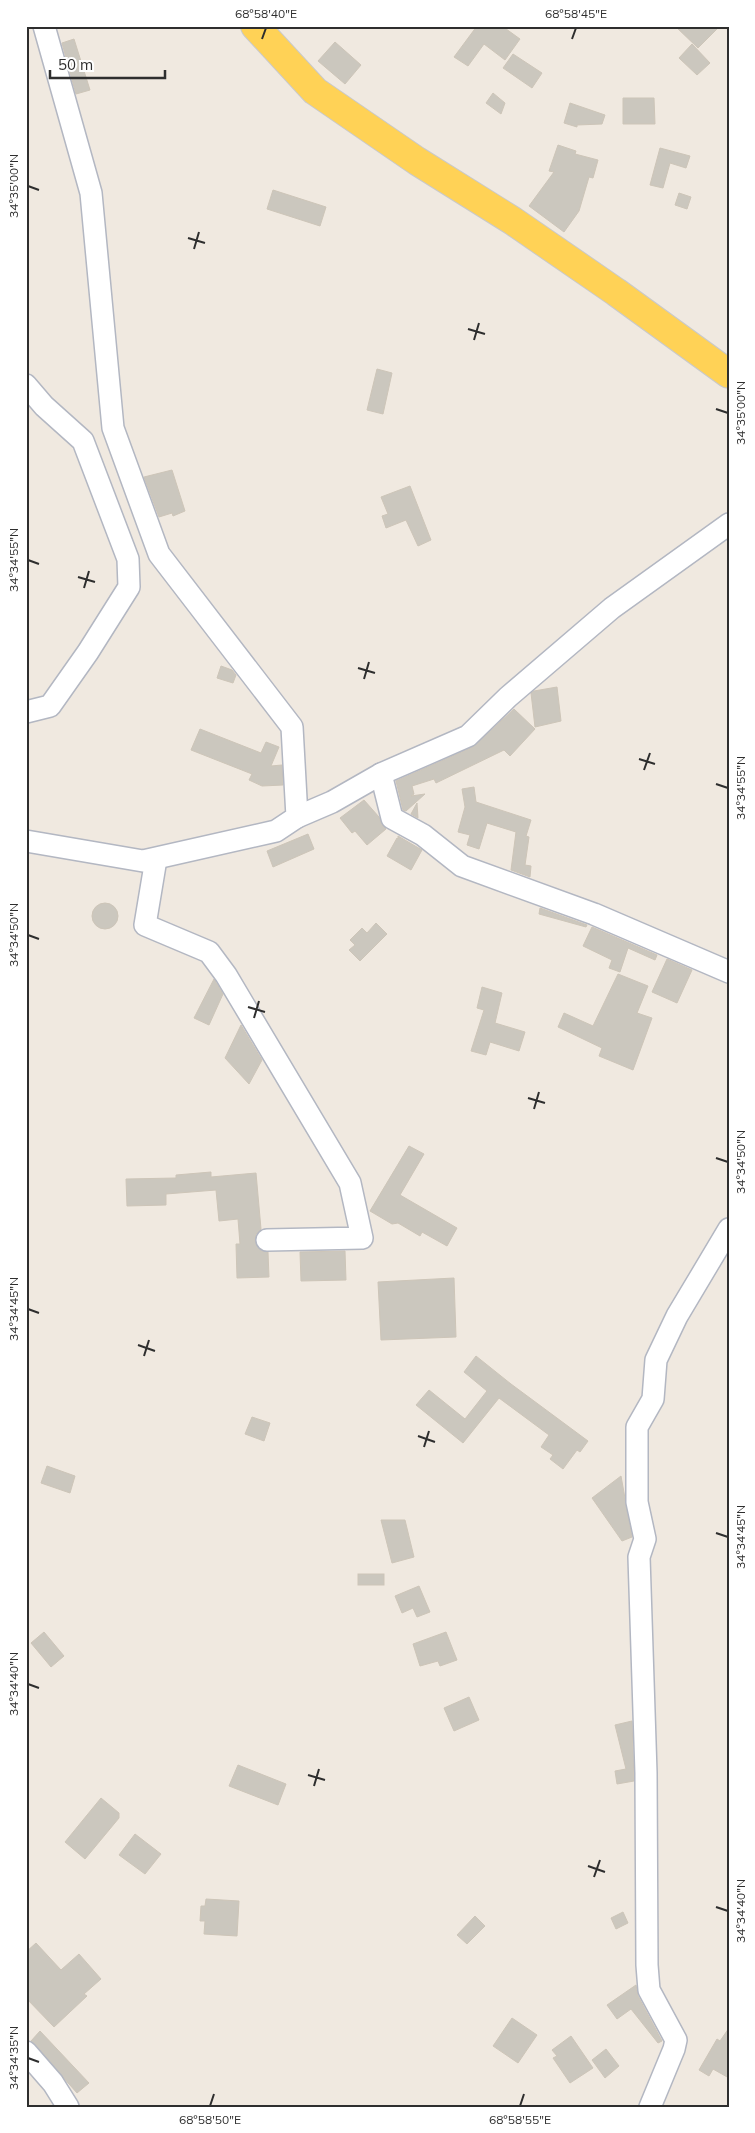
<svg xmlns="http://www.w3.org/2000/svg" width="755" height="2133" font-family="Mulish,sans-serif">
  <style>
    .building { fill: #cbc7be; stroke: #cdc5b8 }
    .lines { fill: none; stroke-linecap: round; stroke-linejoin: round }
    .minor-casing { stroke: #b3b7c2; stroke-width: 24 }
    .major-casing { stroke: #c9c9c9; stroke-width: 30 }
    .minor { stroke: #fff; stroke-width: 21 }
    .major { stroke: #ffd256; stroke-width: 28 }
    .ticks { fill: none; stroke: #2e2e2e; stroke-width: 2 }
    .neatline { fill: none; stroke: #2e2e2e; stroke-width: 2 }
    .ticks-label { font-size: 12px; text-anchor: middle; fill: #2e2e2e }
  </style>
  <rect width="100%" height="100%" fill="#f0e9e0"/>
  <!-- building -->
  <g class="building">
    <polygon points="477,26 502,26 520,39 505,60 484,44 468,66 454,57"/>
    <polygon points="675,26 720,26 698,48"/>
    <polygon points="74,39 90,90 76,94 62,43"/>
    <polygon points="335,42 361,65 345,84 318,61"/>
    <polygon points="692,44 710,63 697,75 679,58"/>
    <polygon points="513,54 542,73 532,88 503,68"/>
    <polygon points="493,93 505,103 501,114 486,103"/>
    <polygon points="623,98 654,98 655,124 623,124"/>
    <polygon points="570,103 605,115 602,124 577,125 577,127 564,123"/>
    <polygon points="558,145 576,151 575,154 598,160 593,178 589,177 579,211 564,232 529,206 554,172 549,171"/>
    <polygon points="660,148 690,156 686,168 670,163 663,188 650,185"/>
    <polygon points="273,190 326,207 320,226 267,209"/>
    <polygon points="679,193 691,197 687,209 675,205"/>
    <polygon points="377,369 392,373 383,414 367,410"/>
    <polygon points="172,470 185,511 173,516 172,513 159,517 144,477"/>
    <polygon points="410,486 431,540 418,546 406,520 386,528 382,516 388,514 381,497"/>
    <polygon points="221,666 232,670 236,675 233,683 217,678"/>
    <polygon points="557,687 561,721 535,727 531,693 534,691"/>
    <polygon points="514,709 535,729 510,756 504,750 436,783 434,779 412,786 414,794 411,796 425,794 406,811 403,810 396,781 473,747"/>
    <polygon points="200,729 261,753 266,742 279,747 271,766 282,765 283,785 262,786 249,780 252,774 191,750"/>
    <polygon points="474,787 476,802 531,820 526,836 529,837 525,865 531,866 530,877 511,870 516,832 487,823 479,849 467,845 470,835 458,832 465,807 462,789"/>
    <polygon points="364,800 379,817 382,825 386,829 367,845 355,831 352,833 340,818"/>
    <polygon points="417,803 418,818 411,814"/>
    <polygon points="308,834 314,849 273,867 267,851"/>
    <polygon points="398,836 422,850 411,870 387,856 397,838 398,839"/>
    <circle cx="105" cy="916" r="13"/>
    <polygon points="540,908 587,925 586,927 539,914"/>
    <polygon points="376,923 387,934 360,961 349,950 355,945 350,940 362,928 367,933"/>
    <polygon points="592,927 657,955 655,960 628,948 620,972 609,968 612,960 583,946"/>
    <polygon points="667,959 692,970 677,1003 652,992"/>
    <polygon points="618,974 648,986 637,1013 652,1018 633,1070 599,1056 602,1048 558,1027 564,1013 593,1026"/>
    <polygon points="214,979 223,994 209,1025 194,1018"/>
    <polygon points="482,987 502,993 495,1023 525,1032 519,1051 490,1042 486,1055 471,1051 484,1010 477,1008"/>
    <polygon points="241,1025 262,1060 249,1084 225,1058"/>
    <polygon points="409,1146 424,1154 400,1195 457,1228 447,1246 422,1232 420,1236 398,1223 392,1224 370,1211"/>
    <polygon points="211,1172 211,1177 256,1173 261,1229 256,1234 255,1241 261,1251 268,1252 269,1277 237,1278 236,1244 240,1244 238,1219 219,1221 216,1190 166,1194 166,1205 127,1206 126,1179 176,1178 176,1175"/>
    <polygon points="345,1251 346,1280 301,1281 300,1252"/>
    <polygon points="454,1278 456,1337 381,1340 378,1282"/>
    <polygon points="476,1356 511,1384 588,1441 580,1452 577,1450 563,1469 550,1459 553,1455 541,1447 549,1435 499,1398 463,1443 416,1405 429,1390 465,1419 487,1391 464,1372"/>
    <polygon points="252,1417 270,1423 264,1441 245,1434"/>
    <polygon points="47,1466 75,1476 70,1493 41,1483"/>
    <polygon points="621,1476 632,1537 622,1541 592,1498"/>
    <polygon points="381,1520 405,1520 414,1557 392,1563"/>
    <rect x="358" y="1574" width="26" height="11"/>
    <polygon points="419,1586 430,1612 417,1617 413,1608 402,1613 395,1596"/>
    <polygon points="44,1632 64,1656 51,1667 31,1643"/>
    <polygon points="446,1632 457,1660 440,1666 438,1661 420,1666 413,1644"/>
    <polygon points="469,1697 479,1720 454,1731 444,1708"/>
    <polygon points="632,1721 634,1781 617,1784 615,1771 626,1769 615,1725"/>
    <polygon points="238,1765 286,1784 278,1805 229,1786"/>
    <polygon points="101,1798 119,1813 119,1818 85,1859 65,1842"/>
    <polygon points="135,1834 161,1854 145,1874 119,1855"/>
    <polygon points="206,1899 239,1901 237,1936 204,1934 205,1921 200,1921 201,1906 205,1906"/>
    <polygon points="623,1912 628,1923 616,1929 611,1918"/>
    <polygon points="475,1916 485,1926 467,1944 457,1935"/>
    <polygon points="36,1943 61,1970 79,1954 101,1979 84,1994 87,1996 54,2027 26,1998 26,1952"/>
    <polygon points="636,1985 638,1996 662,2041 658,2043 631,2009 617,2019 607,2005"/>
    <polygon points="512,2018 537,2035 518,2063 493,2046"/>
    <polygon points="729,2028 729,2078 713,2069 709,2076 699,2070 717,2039 720,2041"/>
    <polygon points="40,2031 89,2083 77,2093 31,2041"/>
    <polygon points="571,2036 593,2068 570,2083 553,2058 557,2056 552,2050"/>
    <polygon points="606,2049 619,2066 605,2078 592,2060"/>
  </g>
  <g class="lines">
    <!-- minor casing -->
    <g class="minor-casing">
      <g id="minor">
        <polyline points="26,385 44,406 83,441 128,559 129,587 88,652 50,706 26,712"/>
        <polyline points="381,774 392,818 423,835 462,866 594,914 729,972"/>
        <polyline points="297,817 332,802 381,774 468,736 508,697 612,608 729,524"/>
        <polyline points="26,841 143,861 276,831 297,817 292,727 159,554 113,428 91,193 44,26"/>
        <polyline points="156,859 145,925 209,952 226,975 350,1183 362,1238 267,1240"/>
        <polyline points="26,2052 53,2083 68,2107"/>
        <polyline points="650,2107 674,2049 676,2040 649,1990 647,1965 646,1773 639,1557 645,1539 637,1502 637,1427 653,1399 656,1360 677,1316 729,1229"/>
      </g>
    </g>
    <!-- major casing -->
    <g class="major-casing">
      <polyline id="major" points="255,26 315,91 417,161 513,221 616,292 729,374"/>
    </g>
    <!-- minor -->
    <use href="#minor" class="minor"/>
    <!-- major -->
    <use href="#major" class="major"/>
  </g>
  <!-- ticks -->
  <path class="ticks" d="M 262,39 L 266,28M 572,39 L 576,28M 28,186 L 39,190M 188,238 L 205,243M 194,249 L 199,232M 468,329 L 485,334M 474,340 L 479,323M 716,409 L 728,413M 28,560 L 39,564M 78,577 L 95,582M 84,588 L 89,571M 358,668 L 375,673M 364,679 L 369,662M 639,759 L 655,764M 644,770 L 650,753M 716,784 L 728,788M 28,935 L 39,939M 248,1007 L 265,1012M 254,1018 L 259,1001M 528,1098 L 545,1103M 534,1109 L 539,1092M 716,1158 L 728,1162M 28,1309 L 39,1313M 138,1345 L 155,1351M 144,1356 L 149,1340M 418,1436 L 435,1442M 424,1447 L 429,1431M 716,1533 L 728,1537M 28,1684 L 39,1688M 308,1775 L 325,1780M 314,1786 L 319,1769M 588,1866 L 605,1872M 594,1877 L 600,1860M 716,1907 L 728,1911M 28,2058 L 39,2062M 210,2106 L 214,2094M 520,2106 L 524,2094"/>
  <!-- border -->
  <rect width="755" height="2133" fill="none" stroke="#ffffff" stroke-width="55"/>
  <!-- scale -->
  <path d="M50 70v8h115v-8" fill="none" stroke="#2e2e2e" stroke-width="2.5"/>
  <text x="58" y="70" font-size="15" fill="#2e2e2e" stroke="#ffffff" stroke-width="4" paint-order="stroke">50 m</text>
  <rect x="28" y="28" width="700" height="2078" class="neatline"/>
  <g class="ticks-label">
    <text x="266" y="18">68°58'40"E</text>
    <text x="576" y="18">68°58'45"E</text>
    <text transform="translate(14 186) rotate(-90)" y="4">34°35'00"N</text>
    <text transform="translate(741 413) rotate(-90)" y="4">34°35'00"N</text>
    <text transform="translate(14 560) rotate(-90)" y="4">34°34'55"N</text>
    <text transform="translate(741 788) rotate(-90)" y="4">34°34'55"N</text>
    <text transform="translate(14 935) rotate(-90)" y="4">34°34'50"N</text>
    <text transform="translate(741 1162) rotate(-90)" y="4">34°34'50"N</text>
    <text transform="translate(14 1309) rotate(-90)" y="4">34°34'45"N</text>
    <text transform="translate(741 1537) rotate(-90)" y="4">34°34'45"N</text>
    <text transform="translate(14 1684) rotate(-90)" y="4">34°34'40"N</text>
    <text transform="translate(741 1911) rotate(-90)" y="4">34°34'40"N</text>
    <text transform="translate(14 2058) rotate(-90)" y="4">34°34'35"N</text>
    <text x="210" y="2124">68°58'50"E</text>
    <text x="520" y="2124">68°58'55"E</text>
  </g>
</svg>
